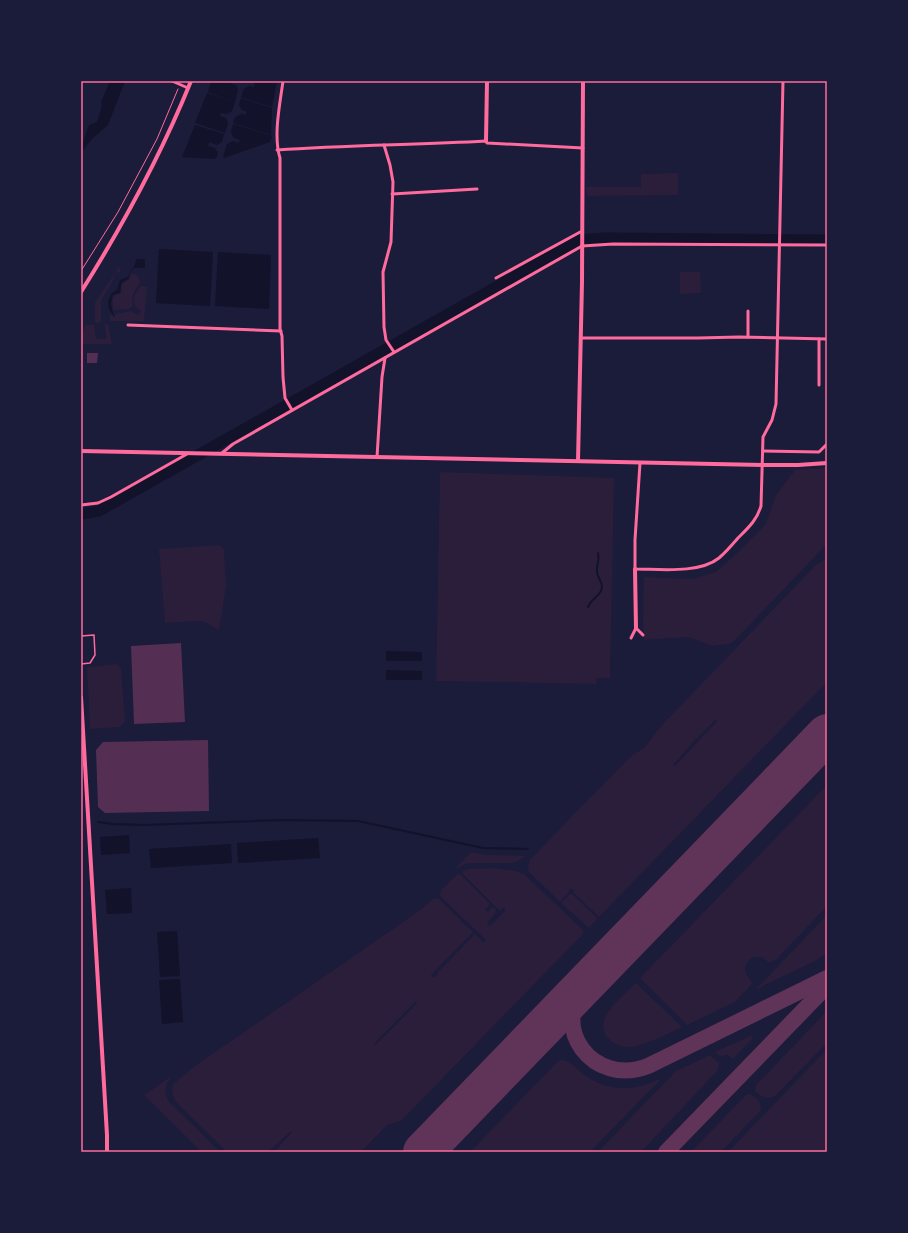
<svg xmlns="http://www.w3.org/2000/svg" width="908" height="1233" font-family="'Exo 2',sans-serif">
  <style>
    .green { fill: #2a1e3b; fill-rule: evenodd }
    .water { fill: #12122b }
    .lines { fill: none; stroke-linecap: round; stroke-linejoin: round }
    .stream { stroke: #12122b; stroke-width: 2 }
    .river { stroke: #12122b; stroke-width: 11 }
    .taxiway { stroke: #603358; stroke-width: 16 }
    .runway { stroke: #603358; stroke-width: 40 }
    .building { fill: #542f53 }
    .path { stroke: #ff6b9d; stroke-width: 1 }
    .service { stroke: #ff6b9d; stroke-width: 1.5 }
    .minor { stroke: #ff6b9d; stroke-width: 3 }
    .tertiary { stroke: #ff6b9d; stroke-width: 4 }
    .neatline { fill: none; stroke: #ff6b9d; stroke-width: 1.5 }
  </style>
  <rect width="100%" height="100%" fill="#1b1b3a"/>
  <!-- green -->
  <g class="green">
    <polygon points="678,173 678,195 587,196 586,187 641,187 641,174"/>
    <polygon points="119,267 121,270 119,273 116,272 113,277 114,278 101,301 101,322 96,323 95,322 95,303"/>
    <polygon points="680,272 700,272 701,293 680,294"/>
    <path d="M 131,274 C 136,273 140,277 140,282 C 135,292 131,294 133,306 L 129,309 L 114,310 C 112,306 112,299 115,295 L 121,293 L 122,291 C 120,285 123,282 129,280 Z"/>
    <path d="M 141,286 L 147,287 L 144,321 L 110,321 L 110,316 L 111,315 L 131,311 L 138,315 L 141,311 C 139,309 135,307 134,304 C 132,298 137,291 141,286 Z"/>
    <polygon points="105,324 108,324 112,343 111,344 81,344 81,335 86,325 94,325 96,339 104,339 106,338"/>
    <polygon points="827,468 827,544 733,642 728,644 712,646 688,637 644,640 643,621 644,577 692,579 716,572 735,555 766,524 776,495 795,470"/>
    <polygon points="440,472 614,478 610,678 596,678 597,684 436,681"/>
    <polygon points="220,545 224,550 226,586 219,630 205,622 198,621 165,623 159,549"/>
    <path d="M 827,558 L 827,682 L 599,917 L 573,892 L 574,891 L 573,889 L 570,889 L 569,892 L 561,901 L 559,901 L 529,872 L 528,870 L 529,861 L 575,813 L 631,756 L 644,748 L 661,726 L 817,564 ZM 716,719 L 717,721 L 675,766 L 673,765 L 694,741 Z"/>
    <polygon points="118,664 121,669 125,721 120,727 90,729 87,667"/>
    <path d="M 827,785 L 827,906 L 777,959 C 774,960 771,963 768,962 C 765,960 763,957 760,957 C 752,955 745,962 745,970 C 745,975 751,978 752,984 L 735,1002 L 687,1025 L 640,978 Z"/>
    <polygon points="471,852 484,855 526,856 516,862 511,863 468,863 461,866 454,870"/>
    <path d="M 494,868 L 516,871 L 525,875 L 583,930 L 583,934 L 401,1121 L 387,1125 L 361,1152 L 274,1152 L 292,1132 L 291,1131 L 268,1152 L 227,1152 L 177,1103 C 173,1097 171,1092 173,1084 L 195,1066 L 419,911 L 434,898 L 439,899 L 473,932 L 431,975 L 434,978 L 438,974 L 438,972 L 475,934 L 484,943 L 486,940 L 442,898 L 440,895 L 441,890 L 454,877 L 458,874 L 461,875 L 490,904 L 485,910 L 488,912 L 492,908 L 494,908 L 496,910 L 495,914 L 487,923 L 490,926 L 506,910 L 503,907 L 500,911 L 463,874 L 463,871 L 467,869 ZM 416,1001 L 417,1003 L 397,1024 L 375,1045 L 374,1044 Z"/>
    <polygon points="571,893 596,917 597,919 589,928 562,904 562,902"/>
    <polygon points="827,915 827,953 815,961 755,990"/>
    <path d="M 636,983 L 682,1027 C 667,1034 643,1047 627,1047 C 620,1047 612,1043 608,1038 C 591,1019 624,995 636,983 Z"/>
    <path d="M 827,1011 L 827,1043 L 775,1096 C 767,1100 761,1097 755,1091 L 756,1085 Z"/>
    <polygon points="750,1036 752,1036 752,1039 733,1059 728,1055 719,1056 715,1052"/>
    <polygon points="827,1049 827,1152 728,1152"/>
    <polygon points="710,1055 719,1063 718,1070 641,1152 598,1152 676,1071"/>
    <path d="M 564,1060 C 574,1064 580,1073 589,1078 C 603,1087 624,1091 640,1086 C 647,1085 654,1081 661,1079 L 590,1152 L 470,1152 L 558,1061 Z"/>
    <path d="M 172,1076 C 165,1084 163,1092 169,1102 L 220,1152 L 202,1152 L 144,1095 Z"/>
    <path d="M 749,1094 C 757,1097 761,1102 761,1110 L 721,1152 L 691,1152 L 746,1095 Z"/>
  </g>
  <!-- water -->
  <g class="water">
    <polygon points="110,81 125,81 108,125 92,139 81,153 81,148 89,125 97,122 102,106 101,102"/>
    <polygon points="211,81 230,81 230,83 236,85 238,90 235,102 208,92"/>
    <polygon points="249,81 277,81 272,107 241,97 244,89 249,86 254,87 255,84"/>
    <polygon points="207,93 235,102 232,111 227,114 221,113 220,116 226,118 228,123 225,133 195,123"/>
    <polygon points="241,98 272,108 271,135 233,123 235,117 241,114 245,115 247,112 242,110 239,105"/>
    <polygon points="233,124 272,136 270,142 224,158 223,157 227,144 233,141 238,143 240,140 233,137 231,132"/>
    <polygon points="195,125 224,134 222,142 217,145 209,142 208,146 215,148 218,153 217,157 214,159 182,157"/>
    <polygon points="159,249 213,252 210,306 156,303"/>
    <polygon points="218,252 271,255 269,309 215,306"/>
    <path d="M 137,259 L 145,259 L 145,268 L 134,268 L 130,273 L 128,279 C 118,283 122,285 120,293 L 113,295 C 110,302 111,310 115,317 L 114,317 L 109,309 L 108,301 L 112,293 L 117,290 L 120,280 L 128,277 C 129,273 132,270 134,267 C 135,264 135,262 137,259 Z"/>
    <polygon points="386,651 422,652 422,661 386,661"/>
    <polygon points="386,670 422,671 422,680 386,680"/>
    <polygon points="129,835 130,853 101,855 100,837"/>
    <polygon points="318,838 320,858 238,863 237,843"/>
    <polygon points="231,844 232,863 151,868 149,849"/>
    <polygon points="131,888 132,913 107,914 105,890"/>
    <polygon points="177,931 180,976 160,977 157,932"/>
    <polygon points="180,979 183,1022 162,1024 159,980"/>
  </g>
  <g class="lines">
    <!-- stream -->
    <g class="stream">
      <path d="M 588,607 C 589,605 590,603 591,602 C 595,597 602,594 602,587 C 602,581 597,577 597,572 C 596,564 600,563 598,553"/>
      <polyline points="98,822 113,824 144,825 282,820 358,821 483,848 528,849"/>
    </g>
    <!-- river -->
    <polyline class="river" points="81,514 99,511 579,240 605,238 827,240"/>
    <!-- taxiway -->
    <g class="taxiway">
      <path d="M 587,982 C 548,1028 593,1087 648,1066 L 827,978"/>
      <polyline points="423,1152 429,1145"/>
      <polyline points="666,1152 827,986"/>
    </g>
    <!-- runway -->
    <polyline class="runway" points="423,1152 827,734"/>
  </g>
  <!-- building -->
  <g class="building">
    <polygon points="87,353 98,353 97,363 87,363"/>
    <polygon points="181,643 185,722 134,724 131,646"/>
    <polygon points="208,740 209,811 105,813 98,807 96,750 103,742"/>
  </g>
  <g class="lines">
    <!-- path -->
    <polyline class="path" points="81,271 118,212 157,139 178,89"/>
    <!-- service -->
    <polyline class="service" points="81,636 94,635 95,655 90,663 81,664"/>
    <!-- minor -->
    <g class="minor">
      <polyline points="172,81 188,88"/>
      <path d="M 283,81 C 280,104 273,136 280,158 L 280,329 L 282,336 L 283,377 L 285,398 L 292,410"/>
      <polyline points="384,145 390,165 393,182 391,242 383,272 384,327 386,340 394,352"/>
      <path d="M 277,150 C 347,145 416,145 486,141 L 487,143 L 583,148"/>
      <polyline points="392,194 477,189"/>
      <polyline points="496,278 582,231"/>
      <polyline points="128,325 281,331"/>
      <polyline points="748,337 748,311"/>
      <polyline points="581,338 698,338 739,337 827,339"/>
      <polyline points="819,339 819,385"/>
      <polyline points="763,451 819,452 827,444"/>
      <polyline points="222,453 233,444 582,246 613,244 827,245"/>
      <polyline points="377,457 382,377 385,358"/>
      <path d="M 640,463 L 635,540 L 635,569 C 659,569 699,574 719,558 C 726,552 732,545 738,538 C 748,528 757,520 761,506 L 763,437 L 772,420 L 776,404 L 783,81"/>
      <polyline points="81,505 98,503 111,497 187,454"/>
      <polyline points="631,638 636,628 643,635"/>
    </g>
    <!-- tertiary -->
    <g class="tertiary">
      <polyline points="486,141 487,81"/>
      <path d="M 81,292 C 123,225 161,155 191,81"/>
      <polyline points="81,451 763,465 798,465 827,463"/>
      <polyline points="578,461 582,282 583,81"/>
      <polyline points="635,569 636,628"/>
      <polyline points="81,697 107,1135 107,1152"/>
    </g>
  </g>
  <!-- border -->
  <rect width="908" height="1233" fill="none" stroke="#1b1b3a" stroke-width="164"/>
  <rect x="82" y="82" width="744" height="1069" class="neatline"/>
</svg>
